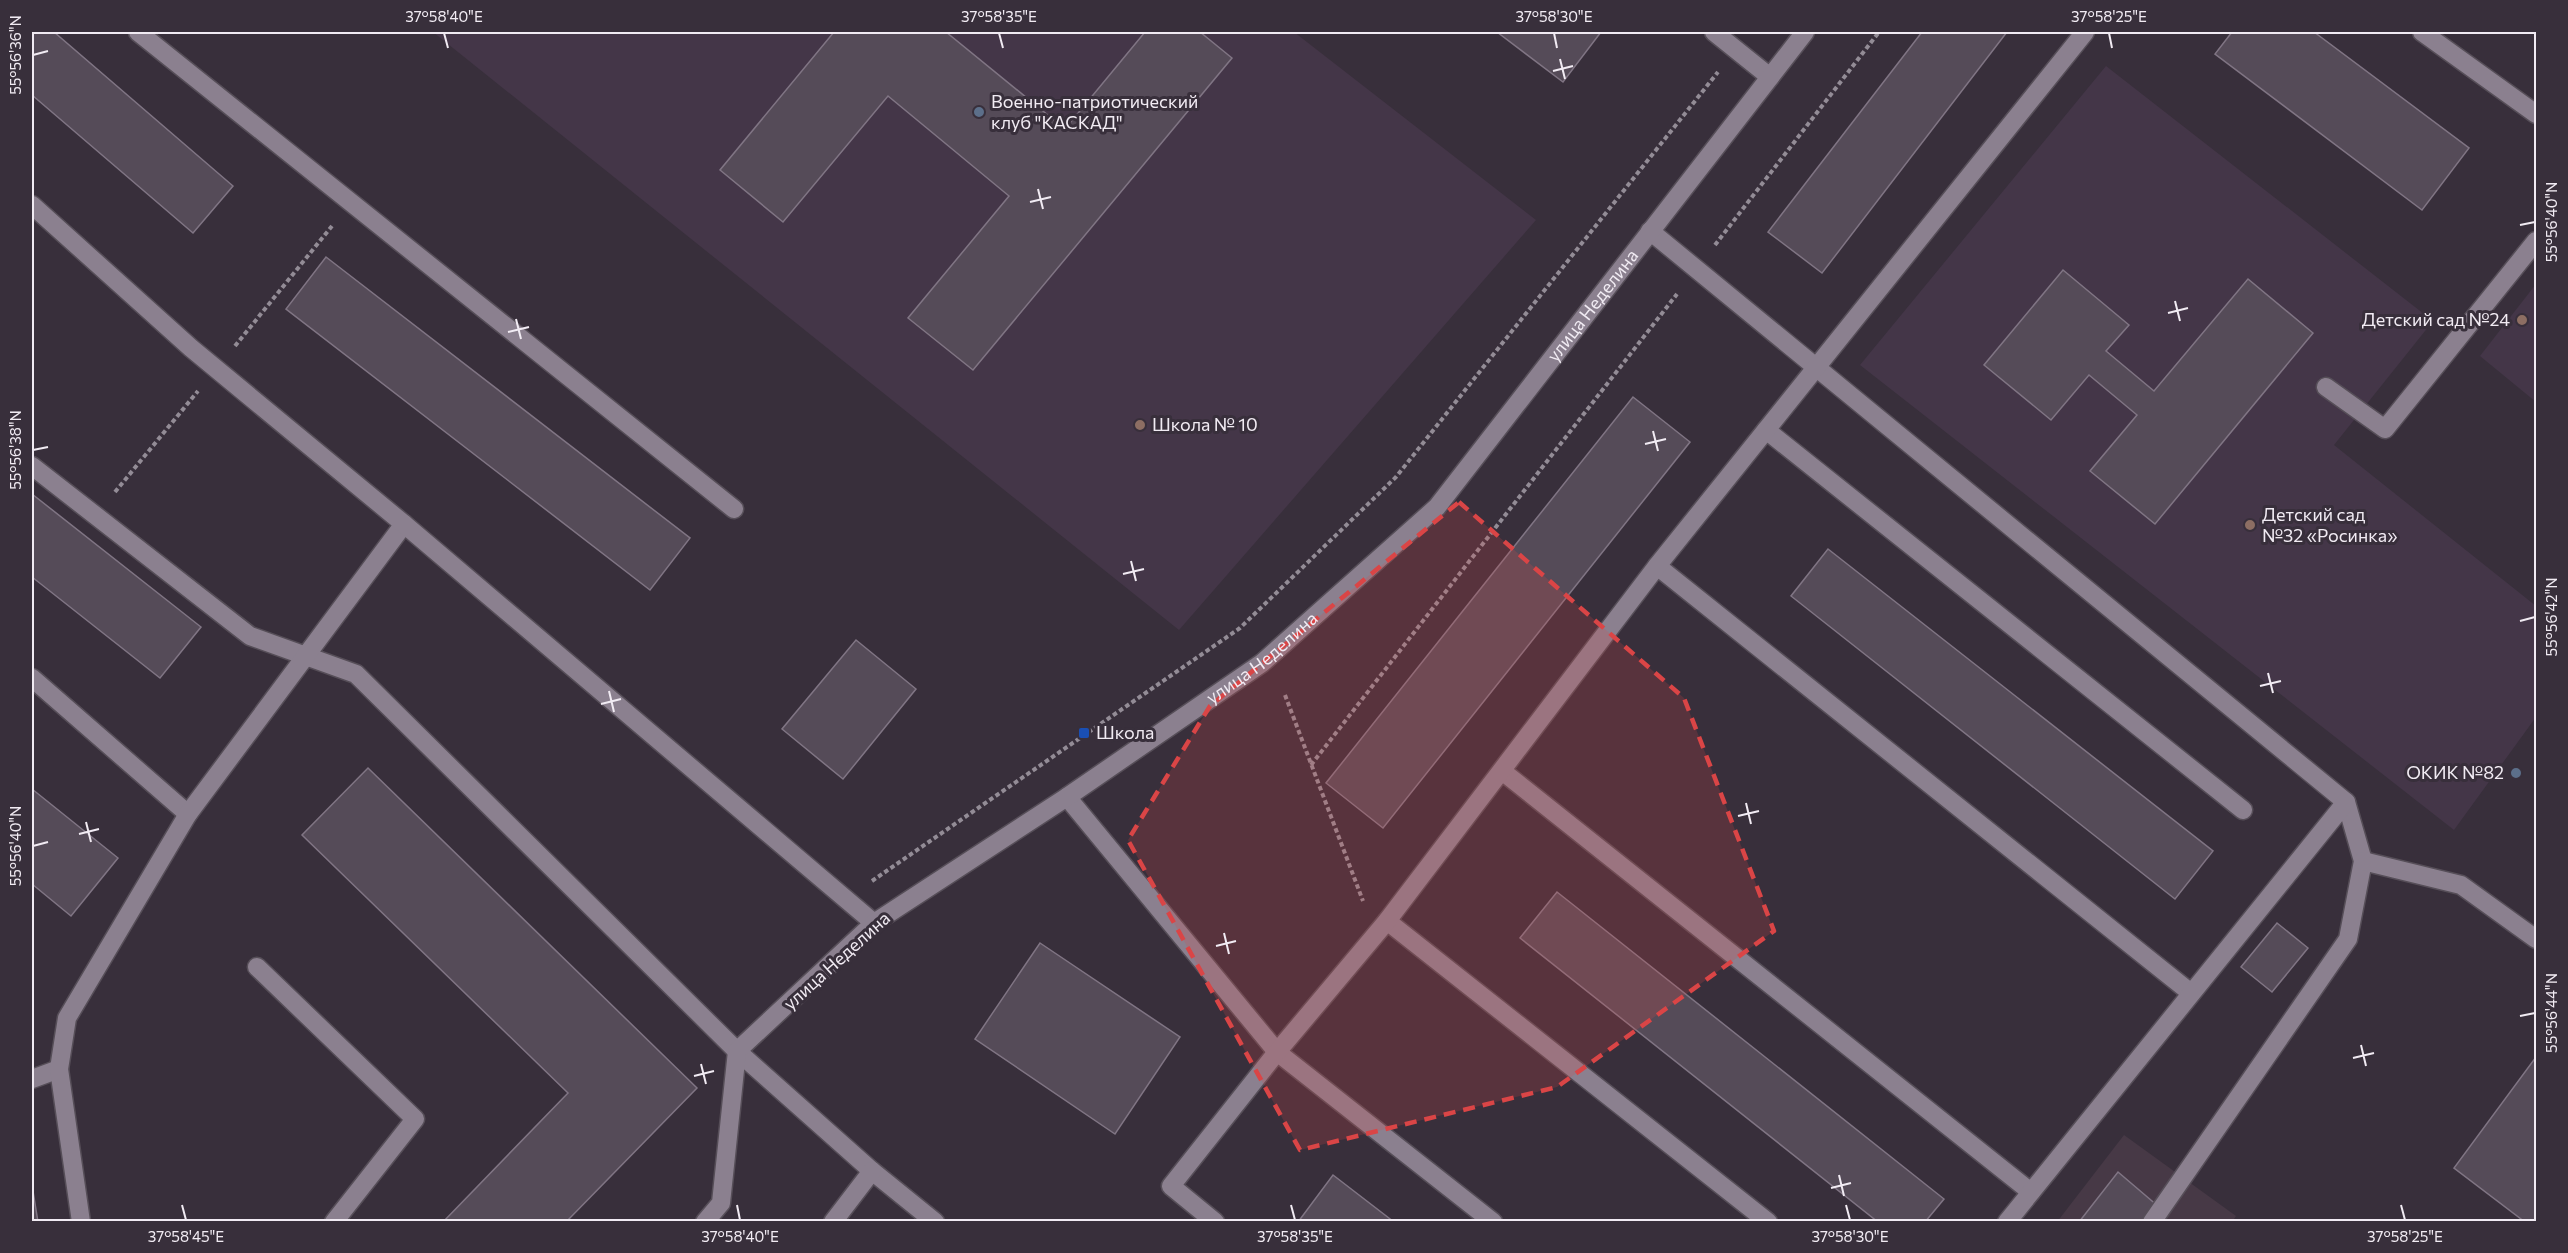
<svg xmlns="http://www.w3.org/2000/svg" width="2568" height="1253" font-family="Commissioner,sans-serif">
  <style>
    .industrial { fill: #473946 }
    .built { fill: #443648 }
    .building { fill: #554b58; stroke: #807584; stroke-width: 1.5 }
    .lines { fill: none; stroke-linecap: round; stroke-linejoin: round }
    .service-casing { stroke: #564e58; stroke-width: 21 }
    .minor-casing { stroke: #564e58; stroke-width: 21 }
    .tertiary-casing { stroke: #564e58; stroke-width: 21 }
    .path { stroke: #938c96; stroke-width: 4; stroke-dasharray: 4.5 3; stroke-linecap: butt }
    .service { stroke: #8b808f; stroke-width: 18 }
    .minor { stroke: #8b808f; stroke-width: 18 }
    .tertiary { stroke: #8b808f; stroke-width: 18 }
    .marked { fill: #da4546; fill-opacity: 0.2; stroke: #da4546; stroke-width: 4.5; stroke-dasharray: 12 8; stroke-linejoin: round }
    .ticks { fill: none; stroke: #f1ebf3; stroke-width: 2 }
    .service-dot { fill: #5c6f8a; stroke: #382f3b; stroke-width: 2 }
    .education-dot { fill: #8d6e63; stroke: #382f3b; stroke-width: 2 }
    .transit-dot { fill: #1a4fb4; stroke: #382f3b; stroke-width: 2 }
    .labels { text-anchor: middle; stroke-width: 6; stroke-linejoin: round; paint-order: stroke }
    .poi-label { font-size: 18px; fill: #f1ebf3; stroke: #382f3b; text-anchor: start }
    .street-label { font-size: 18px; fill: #f1ebf3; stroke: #382f3b }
    .neatline { fill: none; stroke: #f1ebf3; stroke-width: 2 }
    .ticks-label { font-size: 15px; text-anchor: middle; fill: #f1ebf3 }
  </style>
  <rect width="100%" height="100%" fill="#382f3b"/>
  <!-- industrial -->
  <polygon class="industrial" points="2124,1135 2236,1216 2232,1222 2057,1222"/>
  <!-- built -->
  <g class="built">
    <polygon points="433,32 1294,32 1536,220 1179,630"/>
    <polygon points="2106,66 2433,321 2334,445 2536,606 2536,717 2454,830 1860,365"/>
    <polygon points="2536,284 2536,402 2480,356"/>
  </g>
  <!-- building -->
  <g class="building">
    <polygon points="32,32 54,32 233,186 193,233 32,95"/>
    <polygon points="834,32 946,32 1065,129 1145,32 1200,32 1232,58 973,370 908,318 1009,196 888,96 783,222 720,170"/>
    <polygon points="1497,32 1601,32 1563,82"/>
    <polygon points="1922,32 2007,32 1822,273 1768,232"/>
    <polygon points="2232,32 2314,32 2469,148 2422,210 2215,54"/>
    <polygon points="326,257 690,538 650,590 286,309"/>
    <polygon points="2063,270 2129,325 2106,351 2154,391 2248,279 2313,333 2155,524 2090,471 2137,415 2089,375 2051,420 1984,365"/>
    <polygon points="1633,397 1690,442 1383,828 1326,783"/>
    <polygon points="32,494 201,627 160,678 32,577"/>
    <polygon points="1828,549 2213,851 2175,899 1791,596"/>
    <polygon points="856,640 916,689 843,779 782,729"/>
    <polygon points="368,768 697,1088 566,1222 443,1222 568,1093 302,835"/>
    <polygon points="32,789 118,858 71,916 32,884"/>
    <polygon points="1557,892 1944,1199 1925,1222 1878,1222 1520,938"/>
    <polygon points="2277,923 2308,948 2272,992 2241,967"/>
    <polygon points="1040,943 1180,1037 1115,1134 975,1039"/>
    <polygon points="2536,1057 2536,1222 2525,1222 2454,1168"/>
    <polygon points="2118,1172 2159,1207 2142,1222 2079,1222"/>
    <polygon points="1333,1175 1394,1222 1298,1222"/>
    <polygon points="32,1185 38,1222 32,1222"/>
  </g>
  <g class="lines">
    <!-- service casing -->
    <g class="service-casing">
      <g id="service">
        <polyline points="138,32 734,509"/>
        <polyline points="1714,32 1770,77"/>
        <polyline points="2422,32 2536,114"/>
        <polyline points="1650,231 2346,802 2363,861 2348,939 2152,1222"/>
        <polyline points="2326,387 2385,429 2536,241"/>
        <polyline points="1766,430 2243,810"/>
        <polyline points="32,466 250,636 356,674 737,1051 872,1171 935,1222"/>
        <polyline points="1657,566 2191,993"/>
        <polyline points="32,678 188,814"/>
        <polyline points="1502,771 2031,1192"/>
        <polyline points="1067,797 1277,1052 1493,1222"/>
        <polyline points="2363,861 2461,885 2536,939"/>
        <polyline points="1387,921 1768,1222"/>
        <polyline points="257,967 415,1119 334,1222"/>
        <polyline points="32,1079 59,1069"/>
        <polyline points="81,1222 59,1069 67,1018 188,814 404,524"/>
        <polyline points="833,1222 872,1171"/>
        <polyline points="1215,1222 1171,1186 1277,1052 1387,921 1657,566 2085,32"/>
        <polyline points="2007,1222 2346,802"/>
      </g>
    </g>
    <!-- minor casing -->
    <g class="minor-casing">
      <polyline id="minor" points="32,205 191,348 404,524 874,923 737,1051 721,1203 705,1222"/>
    </g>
    <!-- tertiary casing -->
    <g class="tertiary-casing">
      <g id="tertiary">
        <path id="s1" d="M 874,923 L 1067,797 L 1262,663 L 1437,507 L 1805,32"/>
      </g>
    </g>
    <!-- path -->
    <g class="path">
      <polyline points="1715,245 1879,32"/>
      <polyline points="235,346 332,226"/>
      <polyline points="115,492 198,391"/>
      <polyline points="1285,695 1363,901"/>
      <polyline points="1311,765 1677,294"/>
      <polyline points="872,881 1240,628 1396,477 1718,72"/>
    </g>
    <!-- service -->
    <use href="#service" class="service"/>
    <!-- minor -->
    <use href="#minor" class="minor"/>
    <!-- tertiary -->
    <use href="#tertiary" class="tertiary"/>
  </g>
  <!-- marked area -->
  <path class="marked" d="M 1459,502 L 1684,698 L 1774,931 L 1557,1087 L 1300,1150 L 1128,840 L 1210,706 Z"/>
  <!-- ticks -->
  <path class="ticks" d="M 444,33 L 448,48M 999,33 L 1003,48M 1554,33 L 1557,48M 2109,33 L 2112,48M 33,55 L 48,51M 1560,59 L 1565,79M 1553,71 L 1573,66M 1038,189 L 1043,209M 1030,202 L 1051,197M 2520,225 L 2535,222M 2175,301 L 2180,321M 2168,313 L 2188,308M 516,319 L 521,339M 508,332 L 529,327M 1653,431 L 1658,451M 1645,444 L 1666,439M 33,450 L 48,447M 1131,561 L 1136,581M 1123,574 L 1144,569M 2520,621 L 2535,617M 2268,673 L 2273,693M 2260,686 L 2281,681M 609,691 L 614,712M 601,704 L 621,699M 1746,803 L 1751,824M 1738,816 L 1759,811M 86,822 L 91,842M 79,834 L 99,829M 33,846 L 48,842M 1224,933 L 1229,954M 1216,946 L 1236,941M 2520,1016 L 2535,1013M 2361,1045 L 2366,1066M 2353,1058 L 2374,1053M 701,1064 L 706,1084M 694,1076 L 714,1071M 1839,1175 L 1844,1196M 1831,1188 L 1851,1183M 182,1205 L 186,1220M 737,1205 L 740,1220M 1291,1205 L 1295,1220M 1846,1205 L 1850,1220M 2401,1205 L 2405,1220"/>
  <!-- markers -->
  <g class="service-dot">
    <circle cx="979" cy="112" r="6"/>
    <circle cx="2516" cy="773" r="6"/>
  </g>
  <g class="education-dot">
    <circle cx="2522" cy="320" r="6"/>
    <circle cx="1140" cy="425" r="6"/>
    <circle cx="2250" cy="525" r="6"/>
  </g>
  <rect class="transit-dot" x="1078" y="727" width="12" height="12" rx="3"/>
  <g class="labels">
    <!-- poi labels -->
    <g class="poi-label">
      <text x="991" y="108">Военно-патриотический<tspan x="991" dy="21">клуб "КАСКАД"</tspan></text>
      <text x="2510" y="326" text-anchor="end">Детский сад №24</text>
      <text x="1152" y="431">Школа № 10</text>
      <text x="2262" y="521">Детский сад<tspan x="2262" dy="21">№32 «Росинка»</tspan></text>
      <text x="1096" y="739">Школа</text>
      <text x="2504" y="779" text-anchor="end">ОКИК №82</text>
    </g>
    <!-- street labels -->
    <g class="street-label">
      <text dy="6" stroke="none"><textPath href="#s1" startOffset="956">улица Неделина</textPath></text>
      <text dy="6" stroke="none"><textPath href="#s1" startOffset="470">улица Неделина</textPath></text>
      <text transform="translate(837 961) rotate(-42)" y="6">улица Неделина</text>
    </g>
  </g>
  <!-- border -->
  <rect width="2568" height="1253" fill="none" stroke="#382f3b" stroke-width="66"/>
  <rect x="33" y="33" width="2502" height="1187" class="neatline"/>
  <g class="ticks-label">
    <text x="444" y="22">37°58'40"E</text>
    <text x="999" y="22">37°58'35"E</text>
    <text x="1554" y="22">37°58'30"E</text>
    <text x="2109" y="22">37°58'25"E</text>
    <text transform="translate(16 55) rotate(-90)" y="5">55°56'36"N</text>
    <text transform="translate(2552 222) rotate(-90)" y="5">55°56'40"N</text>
    <text transform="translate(16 450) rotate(-90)" y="5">55°56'38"N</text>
    <text transform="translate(2552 617) rotate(-90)" y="5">55°56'42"N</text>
    <text transform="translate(16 846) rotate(-90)" y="5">55°56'40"N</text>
    <text transform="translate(2552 1013) rotate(-90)" y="5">55°56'44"N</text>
    <text x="186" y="1242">37°58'45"E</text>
    <text x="740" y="1242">37°58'40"E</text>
    <text x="1295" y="1242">37°58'35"E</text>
    <text x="1850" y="1242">37°58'30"E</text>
    <text x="2405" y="1242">37°58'25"E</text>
  </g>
</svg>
